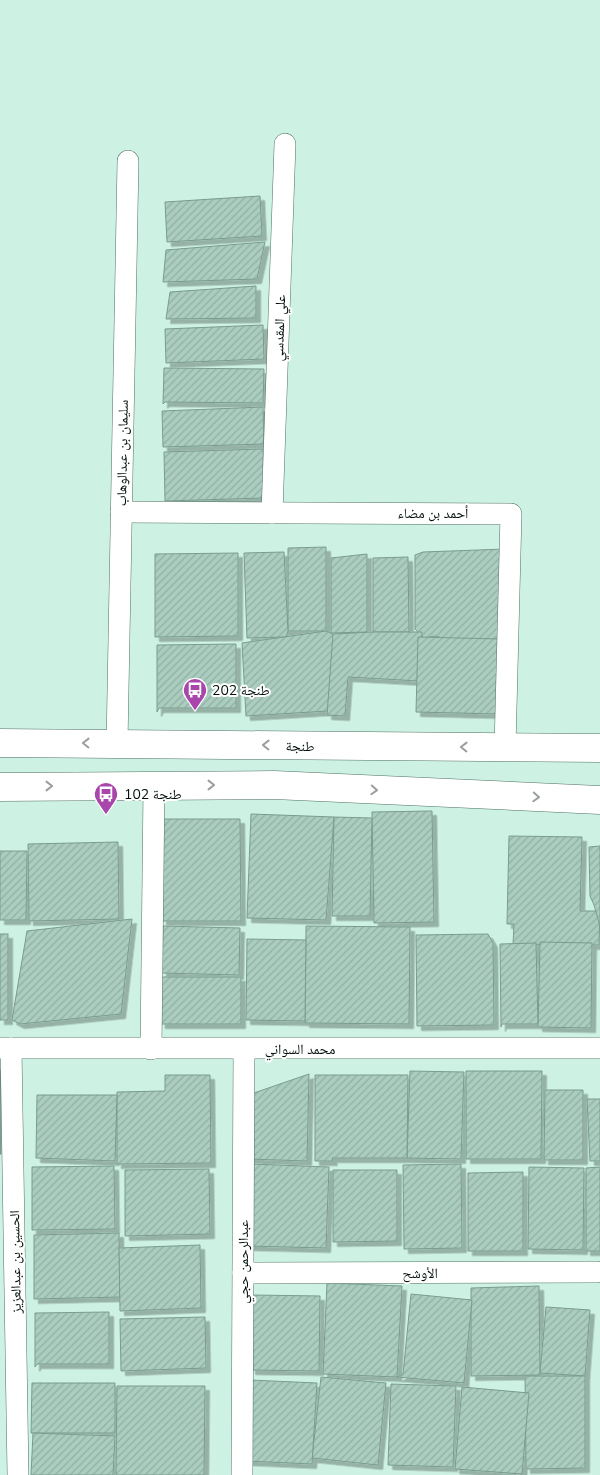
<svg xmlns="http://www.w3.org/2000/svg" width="600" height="1475" font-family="'Nunito Sans','Noto Naskh Arabic',sans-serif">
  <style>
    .building { fill: url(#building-hatch); stroke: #7a9c8f; filter: url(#shadow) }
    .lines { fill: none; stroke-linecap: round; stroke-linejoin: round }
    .street-casing { stroke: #507165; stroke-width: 22 }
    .secondary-casing { stroke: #507165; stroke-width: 29 }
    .street { stroke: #fff; stroke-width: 21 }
    .secondary { stroke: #fff; stroke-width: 28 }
    .oneway { stroke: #9a9f9d }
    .labels { text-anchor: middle; stroke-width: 4; stroke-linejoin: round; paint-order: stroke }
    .street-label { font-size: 14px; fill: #030f0a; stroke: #fff }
    .poi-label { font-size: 14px; fill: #030f0a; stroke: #fff; text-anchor: start }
  </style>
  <defs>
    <pattern id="building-hatch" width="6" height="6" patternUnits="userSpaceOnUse" patternTransform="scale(1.25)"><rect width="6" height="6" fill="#aacdbf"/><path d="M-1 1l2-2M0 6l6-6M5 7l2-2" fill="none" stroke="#91afa3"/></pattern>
    <filter id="shadow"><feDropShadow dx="4.5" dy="4.5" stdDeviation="0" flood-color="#0004"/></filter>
  </defs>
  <rect width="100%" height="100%" fill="#cdf1e3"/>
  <!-- building -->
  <g class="building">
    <polygon points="260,196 262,236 167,242 165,202"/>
    <polygon points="265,242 257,279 163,282 166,250"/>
    <polygon points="256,286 256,318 166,319 170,292"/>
    <polygon points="263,325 264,359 166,363 165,329"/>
    <polygon points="164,368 264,369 263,403 165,402 163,404"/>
    <polygon points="263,407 264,444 163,447 162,411"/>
    <polygon points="263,449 264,498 165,501 164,452"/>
    <polygon points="326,547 326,631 288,631 288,548"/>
    <polygon points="505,549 507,639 450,640 435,636 424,638 415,629 415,555 423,552"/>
    <polygon points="284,552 288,631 286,637 247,638 244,553"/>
    <polygon points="238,553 238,636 155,637 155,554"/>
    <polygon points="367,554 367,632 331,633 331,558"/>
    <polygon points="408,557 409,632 373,632 373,558"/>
    <polygon points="326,631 339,637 344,710 246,716 242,643"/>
    <polygon points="373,632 422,632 419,681 348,677 345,716 327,715 333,634"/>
    <polygon points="418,637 500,639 498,714 416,712"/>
    <polygon points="236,644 236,708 159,708 157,712 157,645"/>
    <polygon points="432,811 434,922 374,923 372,812"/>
    <polygon points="251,814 334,817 326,920 247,918"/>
    <polygon points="334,817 372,818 370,916 332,916"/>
    <polygon points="162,819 240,819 241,921 162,921"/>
    <polygon points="509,836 582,837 580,911 600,911 599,945 513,944 514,924 507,924"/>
    <polygon points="118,842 119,919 29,921 28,844"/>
    <polygon points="600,846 600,926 594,905 590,896 589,847"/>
    <polygon points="0,851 27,851 26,920 0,920"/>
    <polygon points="132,919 121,1014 20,1024 12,1020 27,931"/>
    <polygon points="163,926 240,928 239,975 162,973"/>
    <polygon points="306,926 410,927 409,1024 305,1023"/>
    <rect x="0" y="934" width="8" height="86"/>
    <polygon points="488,934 493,943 494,1025 417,1026 416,935"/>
    <polygon points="247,939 306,940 305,1021 246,1020"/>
    <polygon points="540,942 592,943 591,1028 538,1027"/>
    <polygon points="536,943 538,1024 502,1024 501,1027 500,944"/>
    <polygon points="159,977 241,977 241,1024 161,1024"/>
    <rect x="0" y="1070" width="1" height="84"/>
    <polygon points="410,1071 464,1072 461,1159 407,1158"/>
    <polygon points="466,1071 542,1071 541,1159 466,1159"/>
    <polygon points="309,1074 307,1161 249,1159 251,1094"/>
    <polygon points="165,1075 210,1075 211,1163 117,1164 117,1092 165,1091"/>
    <polygon points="315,1075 408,1075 407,1158 332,1158 333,1161 315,1161"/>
    <polygon points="545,1090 583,1090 583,1160 544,1160"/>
    <polygon points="37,1095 117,1095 115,1161 36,1158"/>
    <polygon points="587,1099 600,1099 600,1161 590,1161"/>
    <polygon points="250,1164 329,1167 326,1248 247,1246"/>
    <polygon points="461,1164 462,1248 404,1249 403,1165"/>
    <polygon points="114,1166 115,1229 32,1230 32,1167"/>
    <polygon points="529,1167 584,1168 583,1250 528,1249"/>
    <polygon points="600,1167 600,1251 586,1251 586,1168"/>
    <polygon points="209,1169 210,1234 125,1236 125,1170"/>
    <polygon points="333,1170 397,1170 397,1241 333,1242"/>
    <polygon points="523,1172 523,1251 468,1251 468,1173"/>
    <polygon points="119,1233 120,1297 34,1299 34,1235"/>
    <polygon points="200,1245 201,1308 120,1311 119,1248"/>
    <polygon points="327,1283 402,1286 397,1377 323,1374"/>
    <polygon points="539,1286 540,1375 471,1376 471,1288"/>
    <polygon points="411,1294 472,1300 464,1383 397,1377 403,1374"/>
    <polygon points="252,1295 320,1296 319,1371 251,1370"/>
    <polygon points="546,1307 590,1310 585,1376 540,1373"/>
    <polygon points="109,1312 109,1364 37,1364 35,1367 35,1313"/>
    <polygon points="205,1317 206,1368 121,1371 120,1319"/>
    <polygon points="525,1376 585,1376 585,1468 526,1469"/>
    <polygon points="321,1377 386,1383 378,1465 312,1458"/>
    <polygon points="250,1380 317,1383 312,1464 246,1461"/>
    <polygon points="32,1383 115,1383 115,1433 31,1433"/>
    <polygon points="391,1384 456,1386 453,1467 388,1465"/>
    <polygon points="117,1386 205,1386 204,1475 116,1475"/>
    <polygon points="462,1387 529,1393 522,1474 455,1469"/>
    <polygon points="33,1433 115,1436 113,1475 31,1475"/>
  </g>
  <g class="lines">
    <!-- street casing -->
    <g class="street-casing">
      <g id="street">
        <polyline points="121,512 511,514 505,748"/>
        <polyline points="272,513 285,144"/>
        <polyline points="117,744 128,161"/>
        <polyline points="0,1048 600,1048"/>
        <polyline points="11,1048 18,1475"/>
        <polyline points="151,1049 154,786"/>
        <polyline points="243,1273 597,1272"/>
        <polyline points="242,1475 244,1049"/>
      </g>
    </g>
    <!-- secondary casing -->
    <g class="secondary-casing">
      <g id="secondary">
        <polyline points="0,743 600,748"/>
        <polyline points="0,787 274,785 600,800"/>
      </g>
    </g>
    <!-- street -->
    <use href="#street" class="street"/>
    <!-- secondary -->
    <use href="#secondary" class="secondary"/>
  </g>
  <!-- one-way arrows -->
  <defs><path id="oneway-chevron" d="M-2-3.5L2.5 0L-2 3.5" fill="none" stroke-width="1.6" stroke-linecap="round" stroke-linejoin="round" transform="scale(1.25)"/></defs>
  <g class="oneway">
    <use href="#oneway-chevron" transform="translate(86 743) rotate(-179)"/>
    <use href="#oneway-chevron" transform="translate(266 745) rotate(-179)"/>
    <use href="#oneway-chevron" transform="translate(464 747) rotate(-179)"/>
    <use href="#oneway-chevron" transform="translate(211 785)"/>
    <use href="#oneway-chevron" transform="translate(49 786)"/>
    <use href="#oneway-chevron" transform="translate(374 790) rotate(3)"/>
    <use href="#oneway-chevron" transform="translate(536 797) rotate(3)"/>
  </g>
  <!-- icons -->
  <defs>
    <g id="bus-pin" transform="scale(1.25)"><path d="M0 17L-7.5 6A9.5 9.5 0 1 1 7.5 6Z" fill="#a846ac" stroke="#fff"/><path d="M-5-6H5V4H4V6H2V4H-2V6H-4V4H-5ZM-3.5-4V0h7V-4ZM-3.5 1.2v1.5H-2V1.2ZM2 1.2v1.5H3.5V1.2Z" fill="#fff"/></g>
  </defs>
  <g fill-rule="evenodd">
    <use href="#bus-pin" x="195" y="690"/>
    <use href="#bus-pin" x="106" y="794"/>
  </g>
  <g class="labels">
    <!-- street labels -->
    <g class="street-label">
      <text transform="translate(279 328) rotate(-88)" y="5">علي المقدسي</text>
      <text transform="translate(122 453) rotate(-89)" y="5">سليمان بن عبدالوهاب</text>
      <text x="433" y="518">أحمد بن مضاء</text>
      <text transform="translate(300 746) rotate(1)" y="5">طنجة</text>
      <text x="300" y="1054">محمد السواني</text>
      <text transform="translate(15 1262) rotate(-91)" y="5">الحسين بن عبدالعزيز</text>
      <text transform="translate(243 1262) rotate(-90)" y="5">عبدالرحمن حجي</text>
      <text x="420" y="1278">الأوشح</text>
    </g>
    <!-- poi labels -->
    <g class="poi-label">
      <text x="212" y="695">طنجة 202</text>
      <text x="124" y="799">طنجة 102</text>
    </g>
  </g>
</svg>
